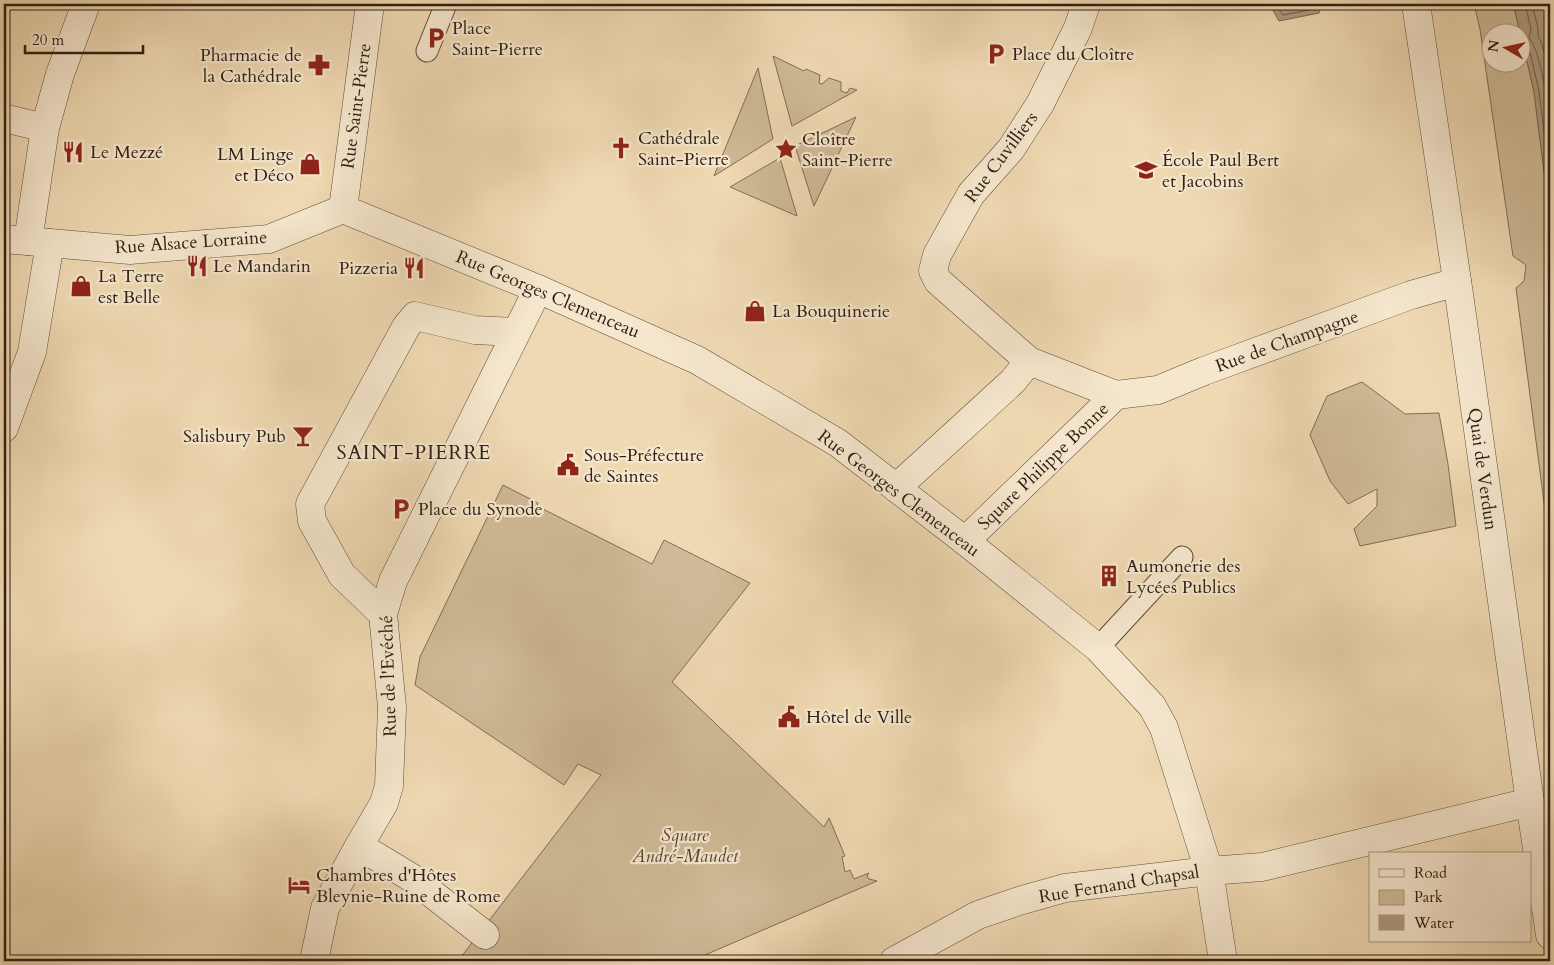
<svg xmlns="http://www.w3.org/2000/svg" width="1554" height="965" font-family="Cardo,serif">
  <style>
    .green { fill: #cfba97; stroke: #806d56 }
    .water { fill: #ae9a7c; stroke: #7c6952 }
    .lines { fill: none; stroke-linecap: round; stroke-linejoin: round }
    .shore { stroke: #6f5d48; stroke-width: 1 }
    .service-casing { stroke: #604e3c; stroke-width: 23 }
    .pedestrian-casing { stroke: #604e3c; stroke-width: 29 }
    .minor-casing { stroke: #604e3c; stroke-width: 29 }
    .tertiary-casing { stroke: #604e3c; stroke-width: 29 }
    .service { stroke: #f5e6cd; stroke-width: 21 }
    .pedestrian { stroke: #f5e6cd; stroke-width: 28 }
    .minor { stroke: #f5e6cd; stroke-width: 28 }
    .tertiary { stroke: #f5e6cd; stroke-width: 28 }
    .labels { text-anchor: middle; stroke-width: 4.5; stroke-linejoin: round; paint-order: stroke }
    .poi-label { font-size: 18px; fill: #302014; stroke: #f5e6cd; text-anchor: start }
    .street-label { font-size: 18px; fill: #302014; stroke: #f5e6cd }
    .park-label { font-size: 18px; font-style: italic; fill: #584635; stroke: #f5e6cd }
    .quarter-label { font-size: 20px; letter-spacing: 1px; fill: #302014; stroke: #f5e6cd }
  </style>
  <rect width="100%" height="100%" fill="#efd9b2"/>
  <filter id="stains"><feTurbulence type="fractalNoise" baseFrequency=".004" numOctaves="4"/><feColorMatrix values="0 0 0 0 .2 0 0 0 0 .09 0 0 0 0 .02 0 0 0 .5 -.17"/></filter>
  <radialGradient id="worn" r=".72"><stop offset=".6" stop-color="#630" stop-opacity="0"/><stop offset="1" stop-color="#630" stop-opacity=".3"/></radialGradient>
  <!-- green -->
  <g class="green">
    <polygon points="1474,4 1513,4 1520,32 1492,32 1492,62 1522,62 1522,39 1534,92 1550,219 1550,548 1516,288 1524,281 1526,265 1513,256 1480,29"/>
    <polygon points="773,56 804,71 806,69 820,75 819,83 822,84 829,78 841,82 841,91 847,93 850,88 857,90 792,126"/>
    <polygon points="758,68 773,139 714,176"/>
    <polygon points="856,117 814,206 795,146"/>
    <polygon points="780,158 797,216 730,187"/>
    <polygon points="1362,382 1405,414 1439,413 1448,464 1456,526 1360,546 1354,529 1377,506 1377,489 1348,504 1330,481 1310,435 1327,396"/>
    <polygon points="503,485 538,503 537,506 652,564 664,540 750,583 672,682 824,827 829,818 845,856 842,857 845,872 850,870 854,879 869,873 867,876 869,879 877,881 691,961 458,961 601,775 578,764 564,785 415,685 420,657"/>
  </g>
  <!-- water -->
  <g class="water">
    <polygon points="1274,4 1322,4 1319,13 1279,21 1270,5"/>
    <polygon points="1513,4 1550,4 1550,219 1534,92 1522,39 1522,32 1520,32"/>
  </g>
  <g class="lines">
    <!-- shore -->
    <g class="shore">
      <polyline points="1275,4 1283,15 1314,9 1317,4"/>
      <path d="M 1525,4 L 1531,29 L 1529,38 C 1542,53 1548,109 1550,130"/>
      <polyline points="1532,4 1538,28 1538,36 1542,44 1550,79"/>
      <polyline points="1522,44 1526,44 1529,48 1539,91 1550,180"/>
    </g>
    <!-- service casing -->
    <g class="service-casing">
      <g id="service">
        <polyline points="427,51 446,4"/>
        <polyline points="1098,648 1182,557"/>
      </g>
    </g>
    <!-- pedestrian casing -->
    <g class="pedestrian-casing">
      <g id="pedestrian">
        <polyline points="4,118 45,128"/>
        <polyline points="4,239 130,250 269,239 343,209"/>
        <polyline points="28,241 45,128 60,74 86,4"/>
        <polyline points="4,428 32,352 50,243"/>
        <polyline points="359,846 412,878 485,935"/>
      </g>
    </g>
    <!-- minor casing -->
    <g class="minor-casing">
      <g id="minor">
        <polyline points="370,4 343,209 538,289 697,360 838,443 965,541 1098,648 1152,706 1164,728 1209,871 1223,961"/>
        <polyline points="1029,361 938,281 933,271 937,255 971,194 1011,149 1040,104 1078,28 1086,4"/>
        <polyline points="1116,395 1158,390 1204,371 1411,295 1457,282"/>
        <polyline points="896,488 1013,381 1029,361 1116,395 965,541"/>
        <polyline points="383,614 342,575 312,521 310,504 406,327 415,316 475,330 516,332"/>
        <polyline points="314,961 325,908 359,846 384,803 389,786 392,707 383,614 393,581 538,289"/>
        <polyline points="894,961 978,915 1019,901 1065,888 1209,871 1262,867 1530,802"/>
      </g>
    </g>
    <!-- tertiary casing -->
    <g class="tertiary-casing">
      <polyline id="tertiary" points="1416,4 1460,301 1530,802 1550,935"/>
    </g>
    <!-- service -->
    <use href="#service" class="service"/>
    <!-- pedestrian -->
    <use href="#pedestrian" class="pedestrian"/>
    <!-- minor -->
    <use href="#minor" class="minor"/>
    <!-- tertiary -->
    <use href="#tertiary" class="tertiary"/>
  </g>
  <!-- icons -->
  <defs>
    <g id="parking-bare" transform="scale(1.725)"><path d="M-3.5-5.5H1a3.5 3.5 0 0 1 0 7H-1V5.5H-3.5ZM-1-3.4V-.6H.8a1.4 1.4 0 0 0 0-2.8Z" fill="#8f2418" stroke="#f5e6cd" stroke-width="2.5" paint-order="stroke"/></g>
    <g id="pharmacy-bare" transform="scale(1.725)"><path d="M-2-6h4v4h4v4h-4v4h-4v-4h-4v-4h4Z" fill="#8f2418" stroke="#f5e6cd" stroke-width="2.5" paint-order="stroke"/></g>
    <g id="church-bare" transform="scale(1.725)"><path d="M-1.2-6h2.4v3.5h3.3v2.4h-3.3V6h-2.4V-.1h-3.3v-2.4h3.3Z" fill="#8f2418" stroke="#f5e6cd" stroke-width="2.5" paint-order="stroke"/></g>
    <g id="sight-bare" transform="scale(1.725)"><path d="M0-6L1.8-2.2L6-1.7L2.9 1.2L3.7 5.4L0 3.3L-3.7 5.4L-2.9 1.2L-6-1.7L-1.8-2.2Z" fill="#8f2418" stroke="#f5e6cd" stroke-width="2.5" paint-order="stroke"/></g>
    <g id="restaurant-bare" transform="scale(1.725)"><path d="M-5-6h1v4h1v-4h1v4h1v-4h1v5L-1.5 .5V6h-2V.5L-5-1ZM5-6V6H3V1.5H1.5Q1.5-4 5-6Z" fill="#8f2418" stroke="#f5e6cd" stroke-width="2.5" paint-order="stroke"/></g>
    <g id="shop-bare" transform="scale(1.725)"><path d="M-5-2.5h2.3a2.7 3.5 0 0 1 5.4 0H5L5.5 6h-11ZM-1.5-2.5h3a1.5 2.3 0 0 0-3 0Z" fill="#8f2418" stroke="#f5e6cd" stroke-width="2.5" paint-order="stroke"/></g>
    <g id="school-bare" transform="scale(1.725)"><path d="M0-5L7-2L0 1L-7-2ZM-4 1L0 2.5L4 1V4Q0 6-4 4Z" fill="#8f2418" stroke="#f5e6cd" stroke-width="2.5" paint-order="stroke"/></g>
    <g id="bar-bare" transform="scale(1.725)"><path d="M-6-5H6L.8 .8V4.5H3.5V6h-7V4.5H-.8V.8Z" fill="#8f2418" stroke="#f5e6cd" stroke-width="2.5" paint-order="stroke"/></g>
    <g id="civic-bare" transform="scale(1.725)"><path d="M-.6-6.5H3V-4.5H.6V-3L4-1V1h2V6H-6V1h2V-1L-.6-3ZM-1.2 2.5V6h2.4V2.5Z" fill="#8f2418" stroke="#f5e6cd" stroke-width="2.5" paint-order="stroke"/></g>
    <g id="building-bare" transform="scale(1.725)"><path d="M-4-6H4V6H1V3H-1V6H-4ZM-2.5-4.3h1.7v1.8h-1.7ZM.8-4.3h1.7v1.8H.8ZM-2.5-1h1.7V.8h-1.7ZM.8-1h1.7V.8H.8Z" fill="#8f2418" stroke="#f5e6cd" stroke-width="2.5" paint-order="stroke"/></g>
    <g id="hotel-bare" transform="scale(1.725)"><path d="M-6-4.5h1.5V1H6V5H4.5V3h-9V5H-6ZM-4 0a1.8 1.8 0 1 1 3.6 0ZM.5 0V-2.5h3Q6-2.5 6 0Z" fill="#8f2418" stroke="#f5e6cd" stroke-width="2.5" paint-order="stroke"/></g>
  </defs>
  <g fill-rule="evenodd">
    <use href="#parking-bare" x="436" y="38"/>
    <use href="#parking-bare" x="996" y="54"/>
    <use href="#pharmacy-bare" x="319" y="65"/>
    <use href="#church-bare" x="621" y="148"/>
    <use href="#sight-bare" x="786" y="149"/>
    <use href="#restaurant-bare" x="73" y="152"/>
    <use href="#shop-bare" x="310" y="164"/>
    <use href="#school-bare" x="1146" y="170"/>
    <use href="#restaurant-bare" x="197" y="266"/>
    <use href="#restaurant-bare" x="414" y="268"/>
    <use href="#shop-bare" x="81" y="286"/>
    <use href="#shop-bare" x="755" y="311"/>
    <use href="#bar-bare" x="303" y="436"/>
    <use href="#civic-bare" x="568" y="465"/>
    <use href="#parking-bare" x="401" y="509"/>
    <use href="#building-bare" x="1109" y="576"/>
    <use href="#civic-bare" x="789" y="717"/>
    <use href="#hotel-bare" x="299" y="885"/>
  </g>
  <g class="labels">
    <!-- poi labels -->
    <g class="poi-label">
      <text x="452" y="34">Place<tspan x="452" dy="21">Saint-Pierre</tspan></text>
      <text x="1012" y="60">Place du Cloître</text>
      <text x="302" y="61" text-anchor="end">Pharmacie de<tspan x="302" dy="21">la Cathédrale</tspan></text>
      <text x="638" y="144">Cathédrale<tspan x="638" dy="21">Saint-Pierre</tspan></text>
      <text x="802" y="145">Cloître<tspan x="802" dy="21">Saint-Pierre</tspan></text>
      <text x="90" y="158">Le Mezzé</text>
      <text x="294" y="160" text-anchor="end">LM Linge<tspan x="294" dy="21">et Déco</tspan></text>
      <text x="1162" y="166">École Paul Bert<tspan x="1162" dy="21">et Jacobins</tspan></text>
      <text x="213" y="272">Le Mandarin</text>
      <text x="398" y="274" text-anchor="end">Pizzeria</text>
      <text x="98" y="282">La Terre<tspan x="98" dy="21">est Belle</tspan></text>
      <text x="772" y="317">La Bouquinerie</text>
      <text x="286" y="442" text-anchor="end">Salisbury Pub</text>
      <text x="584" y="461">Sous-Préfecture<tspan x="584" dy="21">de Saintes</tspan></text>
      <text x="418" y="515">Place du Synode</text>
      <text x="1126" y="572">Aumonerie des<tspan x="1126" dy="21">Lycées Publics</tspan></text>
      <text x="806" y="723">Hôtel de Ville</text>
      <text x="316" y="881">Chambres d'Hôtes<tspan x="316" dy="21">Bleynie-Ruine de Rome</tspan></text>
    </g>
    <!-- street labels -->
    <g class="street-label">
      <text transform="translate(356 106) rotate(-82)" y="6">Rue Saint-Pierre</text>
      <text transform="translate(1001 157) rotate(-53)" y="6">Rue Cuvilliers</text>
      <text transform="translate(191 242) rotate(-4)" y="6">Rue Alsace Lorraine</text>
      <text transform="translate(548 294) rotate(23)" y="6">Rue Georges Clemenceau</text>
      <text transform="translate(1287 341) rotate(-20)" y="6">Rue de Champagne</text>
      <text transform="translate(1043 466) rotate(-44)" y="6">Square Philippe Bonne</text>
      <text transform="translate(1483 469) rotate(82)" y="6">Quai de Verdun</text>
      <text transform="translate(899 493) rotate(37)" y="6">Rue Georges Clemenceau</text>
      <text transform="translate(388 676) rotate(-92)" y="6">Rue de l'Evéché</text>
      <text transform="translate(1119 884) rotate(-9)" y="6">Rue Fernand Chapsal</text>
    </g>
    <!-- park labels -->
    <g class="park-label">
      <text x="685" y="841">Square<tspan x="685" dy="21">André-Maudet</tspan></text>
    </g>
    <!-- quarter labels -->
    <g class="quarter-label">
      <text x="414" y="459">SAINT-PIERRE</text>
    </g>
  </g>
  <!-- margin -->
  <rect width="1554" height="965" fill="none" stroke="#efd9b2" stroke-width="20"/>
  <rect x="5" y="5" width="1544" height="955" fill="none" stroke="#302014" stroke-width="2.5"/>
  <rect x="10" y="10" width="1534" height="945" fill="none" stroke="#302014"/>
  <!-- legend -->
  <rect x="1369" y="852" width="162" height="90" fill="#f5e6cd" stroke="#a69783"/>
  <rect x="1379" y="869" width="25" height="8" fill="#f5e6cd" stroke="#a69783"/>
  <text x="1414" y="878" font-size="15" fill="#302014">Road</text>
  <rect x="1379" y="890" width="25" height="15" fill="#cfba97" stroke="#a69783"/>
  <text x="1414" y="902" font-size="15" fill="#302014">Park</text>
  <rect x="1379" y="915" width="25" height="15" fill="#ae9a7c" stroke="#a69783"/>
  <text x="1414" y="928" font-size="15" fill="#302014">Water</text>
  <!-- north arrow -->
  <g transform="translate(1506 48) rotate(279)"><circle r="24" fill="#f5e6cd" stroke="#a69783"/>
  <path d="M0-4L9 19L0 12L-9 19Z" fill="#8f2418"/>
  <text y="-8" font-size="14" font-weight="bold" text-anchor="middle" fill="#302014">N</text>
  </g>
  <!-- scale -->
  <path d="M25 45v8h118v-8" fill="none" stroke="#302014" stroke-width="2.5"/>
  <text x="32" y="45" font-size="15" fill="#302014" stroke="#f5e6cd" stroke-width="4" paint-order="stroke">20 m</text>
  <rect width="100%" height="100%" filter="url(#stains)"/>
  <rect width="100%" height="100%" fill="url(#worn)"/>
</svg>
